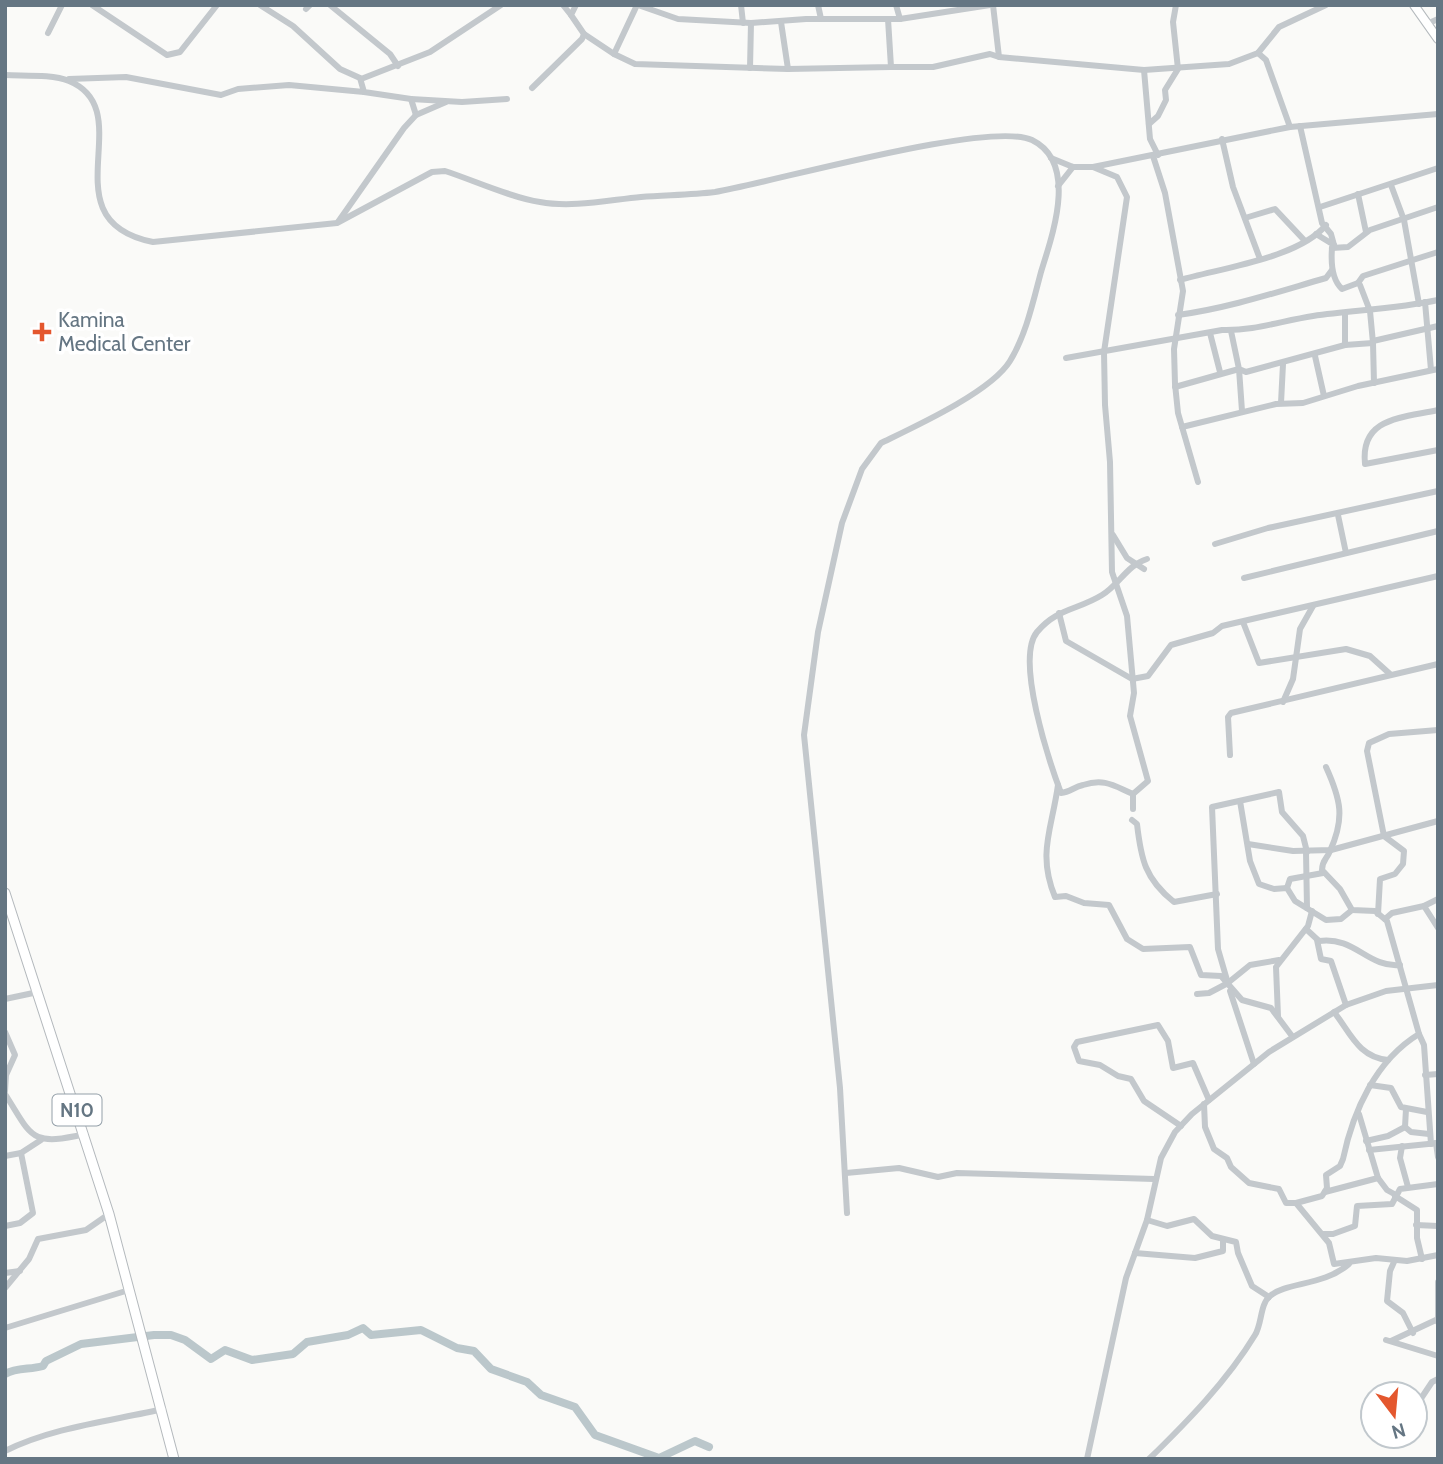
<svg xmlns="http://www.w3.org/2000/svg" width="1443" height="1464" font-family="Cabin,sans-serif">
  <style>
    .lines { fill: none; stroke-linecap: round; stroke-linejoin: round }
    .river { stroke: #bbc7cb; stroke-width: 8 }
    .major-casing { stroke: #b5babe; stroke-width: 10 }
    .highway-casing { stroke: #b4b9bd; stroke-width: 11 }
    .minor { stroke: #c3c8cc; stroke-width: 6 }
    .major { stroke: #fff; stroke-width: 8 }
    .highway { stroke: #fff; stroke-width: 9 }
    .poi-dot { fill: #e4572e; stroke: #fff; stroke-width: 2.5 }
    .labels { text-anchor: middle; stroke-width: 7; stroke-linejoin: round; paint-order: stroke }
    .shield { fill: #fff; stroke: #939fa8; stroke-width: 2 }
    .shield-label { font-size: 19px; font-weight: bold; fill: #657683 }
    .poi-label { font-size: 21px; fill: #657683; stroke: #fff; text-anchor: start }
  </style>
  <rect width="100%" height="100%" fill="#fafaf8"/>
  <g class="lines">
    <!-- river -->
    <path class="river" d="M 5,1374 C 17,1367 30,1370 43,1366 L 46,1361 L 81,1344 L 154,1335 L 171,1335 L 185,1340 L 211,1359 L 225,1350 L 252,1360 L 293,1354 L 307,1342 L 348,1335 L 363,1328 L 371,1335 L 421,1330 L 457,1348 L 474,1351 L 491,1369 L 527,1382 L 541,1395 L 575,1407 L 595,1435 L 659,1458 L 695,1441 L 709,1447"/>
    <!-- major casing -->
    <g class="major-casing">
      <polyline id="major" points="1414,5 1438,39"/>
    </g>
    <!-- highway casing -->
    <g class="highway-casing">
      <polyline id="highway" points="5,893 109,1214 174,1459"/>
    </g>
    <!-- minor -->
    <g class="minor">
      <polyline points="92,5 167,55 180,52 217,5"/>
      <polyline points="260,5 293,26 340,69 360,78 364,92 411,99 416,115"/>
      <polyline points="330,5 390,54 398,66"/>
      <polyline points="563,5 571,15"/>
      <polyline points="637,5 614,54 635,64 788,69 891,67 888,19"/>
      <polyline points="638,5 678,19 751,23 806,19 900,19 990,5"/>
      <polyline points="741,5 743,23"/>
      <polyline points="818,5 821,19"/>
      <polyline points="896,5 900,19"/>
      <polyline points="993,5 999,57 1144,70 1229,64 1258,53 1279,27 1326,5"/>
      <polyline points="306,9 310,5"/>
      <polyline points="781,22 788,69"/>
      <polyline points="1427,24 1438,19"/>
      <polyline points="48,33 62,5"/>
      <polyline points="584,34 614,54"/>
      <polyline points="1258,53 1266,60 1290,127"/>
      <polyline points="891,67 933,67 990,54 999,57"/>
      <polyline points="750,68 751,23"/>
      <polyline points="1144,70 1150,139 1158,155"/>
      <path d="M 5,75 C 24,76 52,74 69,81 C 142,111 45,220 153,242 L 337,223 L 432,172 L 445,171 C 473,180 512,198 540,202 C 572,208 609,200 641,197 C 665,195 691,195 715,192 C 774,182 989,120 1032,140 C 1079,163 1052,236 1041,272 C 1033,302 1026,335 1010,361 C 991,392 914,427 881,443 L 862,469 L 842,523 L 818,632 L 804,735 L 840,1088 L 847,1213"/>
      <polyline points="69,79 126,77 221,95 238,89 289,85 364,92"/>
      <polyline points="361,79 430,52 501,5"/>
      <polyline points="532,88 582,39 584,34 571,15 576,5"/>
      <polyline points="411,99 462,102 507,99"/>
      <polyline points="1149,124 1158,116 1166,100 1165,90 1178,69 1173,22 1176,5"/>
      <polyline points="1300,126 1322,223 1331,234 1334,245"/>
      <polyline points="1222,139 1233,187 1260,259"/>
      <polyline points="1153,156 1165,193 1183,291 1174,349 1175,384 1178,413 1198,482"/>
      <polyline points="1051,158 1073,167 1093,167 1290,127 1438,114"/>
      <polyline points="1093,167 1117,177 1127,197 1104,352 1105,405 1110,462 1112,572 1127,616 1134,693 1130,716 1148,781 1133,794 1133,809"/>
      <polyline points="1391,185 1404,220 1419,304"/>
      <polyline points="1058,186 1073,167"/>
      <polyline points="1358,194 1366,232"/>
      <polyline points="1320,207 1438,168"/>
      <polyline points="1245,218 1275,209 1305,241"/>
      <polyline points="338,222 404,128 416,115 446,102"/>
      <polyline points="1316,234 1334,245 1332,248 1348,247 1370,230 1438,207"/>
      <path d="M 1180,280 C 1221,268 1299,258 1326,225"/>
      <polyline points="1358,283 1363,276 1438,252"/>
      <polyline points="1425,302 1431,370"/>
      <path d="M 1178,315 C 1229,308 1277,292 1326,278 L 1332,270"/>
      <path d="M 1231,331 L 1239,369 L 1246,372 L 1345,345 L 1373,343 L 1370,311 L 1360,285 L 1358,283 L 1342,289 C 1331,279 1331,261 1332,248"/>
      <polyline points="1210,333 1220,372"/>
      <polyline points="1373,341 1438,326"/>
      <polyline points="1373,343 1374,383"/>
      <polyline points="1345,345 1345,313"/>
      <polyline points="1315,356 1324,396"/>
      <path d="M 1066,358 L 1222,330 C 1253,331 1281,321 1313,316 C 1355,310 1396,309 1438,300"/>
      <polyline points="1175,387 1239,369 1242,411"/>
      <polyline points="1281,403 1283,364"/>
      <path d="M 1438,410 C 1403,418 1360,417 1365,464 L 1438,450"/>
      <polyline points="1182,427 1276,404 1303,403 1358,386 1438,369"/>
      <polyline points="1338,515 1346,553"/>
      <polyline points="1113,535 1127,558 1144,569"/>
      <polyline points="1215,544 1268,528 1438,491"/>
      <polyline points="1244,578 1438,531"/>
      <polyline points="1059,613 1066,641 1132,679 1148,676 1171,645 1213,633 1222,626 1438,576"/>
      <polyline points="1243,622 1259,663 1346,649 1370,656 1390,674"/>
      <polyline points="1283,702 1293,679 1300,629 1313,606"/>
      <polyline points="1230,755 1228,717 1231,713 1438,664"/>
      <path d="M 1058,785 C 1052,829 1037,853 1055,897 L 1066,896 L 1084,903 L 1109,905 L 1127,939 L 1143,949 L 1190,947 L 1201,975 L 1221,976 L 1242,1000 L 1271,1008 L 1292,1036"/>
      <path d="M 1133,794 C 1114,786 1105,778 1083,785 C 1074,787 1070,792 1061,793 C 1049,761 1015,659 1037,632 C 1057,608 1078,610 1102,595 C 1119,585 1127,565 1147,559"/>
      <polyline points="1240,801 1250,861 1259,884 1274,889 1287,888 1295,901 1326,920 1341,919 1352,910"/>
      <path d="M 1132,820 L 1137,824 C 1141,859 1145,879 1174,902 L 1217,894"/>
      <polyline points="1248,844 1293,851 1331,850 1438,821"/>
      <polyline points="1306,852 1307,908"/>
      <polyline points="1287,888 1290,879 1323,873"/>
      <polyline points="1424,906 1438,928"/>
      <polyline points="1378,914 1380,879 1395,874 1403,864 1404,851 1384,836 1367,751 1369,743 1389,734 1438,730"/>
      <polyline points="1385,919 1392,913 1424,906 1438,899"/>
      <path d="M 1306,929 L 1319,941 C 1355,936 1368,968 1400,965"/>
      <polyline points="1317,940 1321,959 1331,961 1346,1005"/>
      <polyline points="1227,980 1218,949 1212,807 1279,792 1282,812 1303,836 1307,852"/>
      <polyline points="1229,982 1250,965 1279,960"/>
      <polyline points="1230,991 1254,1064"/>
      <polyline points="1197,994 1209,993 1228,983"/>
      <polyline points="5,999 38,992"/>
      <path d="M 1334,1012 C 1350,1032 1358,1057 1388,1060"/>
      <polyline points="1278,1016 1276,967 1308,926 1312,911"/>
      <polyline points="5,1032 15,1055 6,1075 5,1091"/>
      <polyline points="1419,1034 1424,1045 1431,1144"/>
      <polyline points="1425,1075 1438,1074"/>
      <polyline points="1370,1085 1391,1088 1401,1107 1427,1112"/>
      <path d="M 5,1094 C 32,1136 29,1147 85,1134"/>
      <polyline points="1204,1104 1205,1127 1214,1149 1227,1158 1231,1167 1249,1183 1279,1189 1286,1203 1296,1203 1329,1243 1334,1264 1376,1258 1407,1261 1438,1255"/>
      <polyline points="1406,1109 1405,1127 1411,1132 1429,1134"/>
      <polyline points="1181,1126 1144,1101 1131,1079 1118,1076 1100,1065 1079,1061 1074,1047 1077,1042 1158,1025 1168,1041 1173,1068 1193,1063 1209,1100"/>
      <polyline points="1366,1141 1388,1136 1405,1127"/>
      <polyline points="1436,1143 1438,1157"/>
      <polyline points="1402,1146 1400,1158 1408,1187"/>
      <polyline points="1369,1150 1438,1143"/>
      <polyline points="5,1156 21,1153 41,1140"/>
      <polyline points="846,1173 899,1168 938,1177 957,1173 1154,1179"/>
      <polyline points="1378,1178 1387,1190 1396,1195"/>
      <polyline points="1325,1192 1378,1178 1359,1114"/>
      <polyline points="1395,1196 1417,1210 1417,1238 1422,1259"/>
      <path d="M 1296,1203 L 1322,1196 L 1327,1188 L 1326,1175 L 1340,1166 L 1343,1159 C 1353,1111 1376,1060 1419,1034 L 1387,921 L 1375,911 L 1352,910 L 1340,889 L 1322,870 C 1322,860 1327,859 1330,851 C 1345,818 1341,800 1326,767"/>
      <polyline points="1147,1220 1167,1226 1194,1219 1212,1236 1236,1242 1238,1253 1252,1286 1269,1297"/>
      <polyline points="1416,1225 1438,1226"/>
      <polyline points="5,1226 20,1223 33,1213 21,1153"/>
      <polyline points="1323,1234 1333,1234 1355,1226 1357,1206 1392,1204 1400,1189 1438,1184"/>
      <polyline points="1135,1253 1195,1258 1223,1251 1223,1240"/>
      <polyline points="1394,1262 1390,1271 1387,1301 1403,1313 1413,1333"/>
      <polyline points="5,1273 20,1271"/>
      <polyline points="5,1288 29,1259 38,1239 86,1230 109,1214"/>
      <polyline points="1438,1322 1438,1282"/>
      <polyline points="5,1328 129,1290"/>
      <polyline points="1386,1340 1438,1356"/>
      <polyline points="1391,1341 1438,1319"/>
      <polyline points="1416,1406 1432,1382 1438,1379"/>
      <path d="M 5,1451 C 53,1427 111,1421 163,1409"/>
      <polyline points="1087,1459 1126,1278 1147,1220 1161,1158 1175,1132 1192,1114 1269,1052 1346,1005 1386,991 1438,985"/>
      <path d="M 1149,1459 C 1187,1422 1227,1381 1255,1335 C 1262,1324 1260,1304 1270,1296 C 1286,1282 1324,1286 1349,1264"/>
    </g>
    <!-- major -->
    <use href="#major" class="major"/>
    <!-- highway -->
    <use href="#highway" class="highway"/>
  </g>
  <!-- markers -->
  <path class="poi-dot" d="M38.5 321.5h7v7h7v7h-7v7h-7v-7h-7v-7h7z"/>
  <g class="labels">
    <!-- shield labels -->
    <rect class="shield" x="52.5" y="1094.5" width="49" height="31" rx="5"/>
    <g class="shield-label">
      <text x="77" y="1117">N10</text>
    </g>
    <!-- poi labels -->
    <g class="poi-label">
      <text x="58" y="327">Kamina<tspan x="58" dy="24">Medical Center</tspan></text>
    </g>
  </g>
  <!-- border -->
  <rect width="1443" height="1464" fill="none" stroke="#657683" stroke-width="14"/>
  <!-- north arrow -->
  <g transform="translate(1394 1415) rotate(164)"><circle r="33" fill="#ffffff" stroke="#c1c8cd" stroke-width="2"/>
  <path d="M0-5L12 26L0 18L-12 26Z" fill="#e4572e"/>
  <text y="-10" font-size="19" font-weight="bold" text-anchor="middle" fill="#657683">N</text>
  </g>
</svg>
